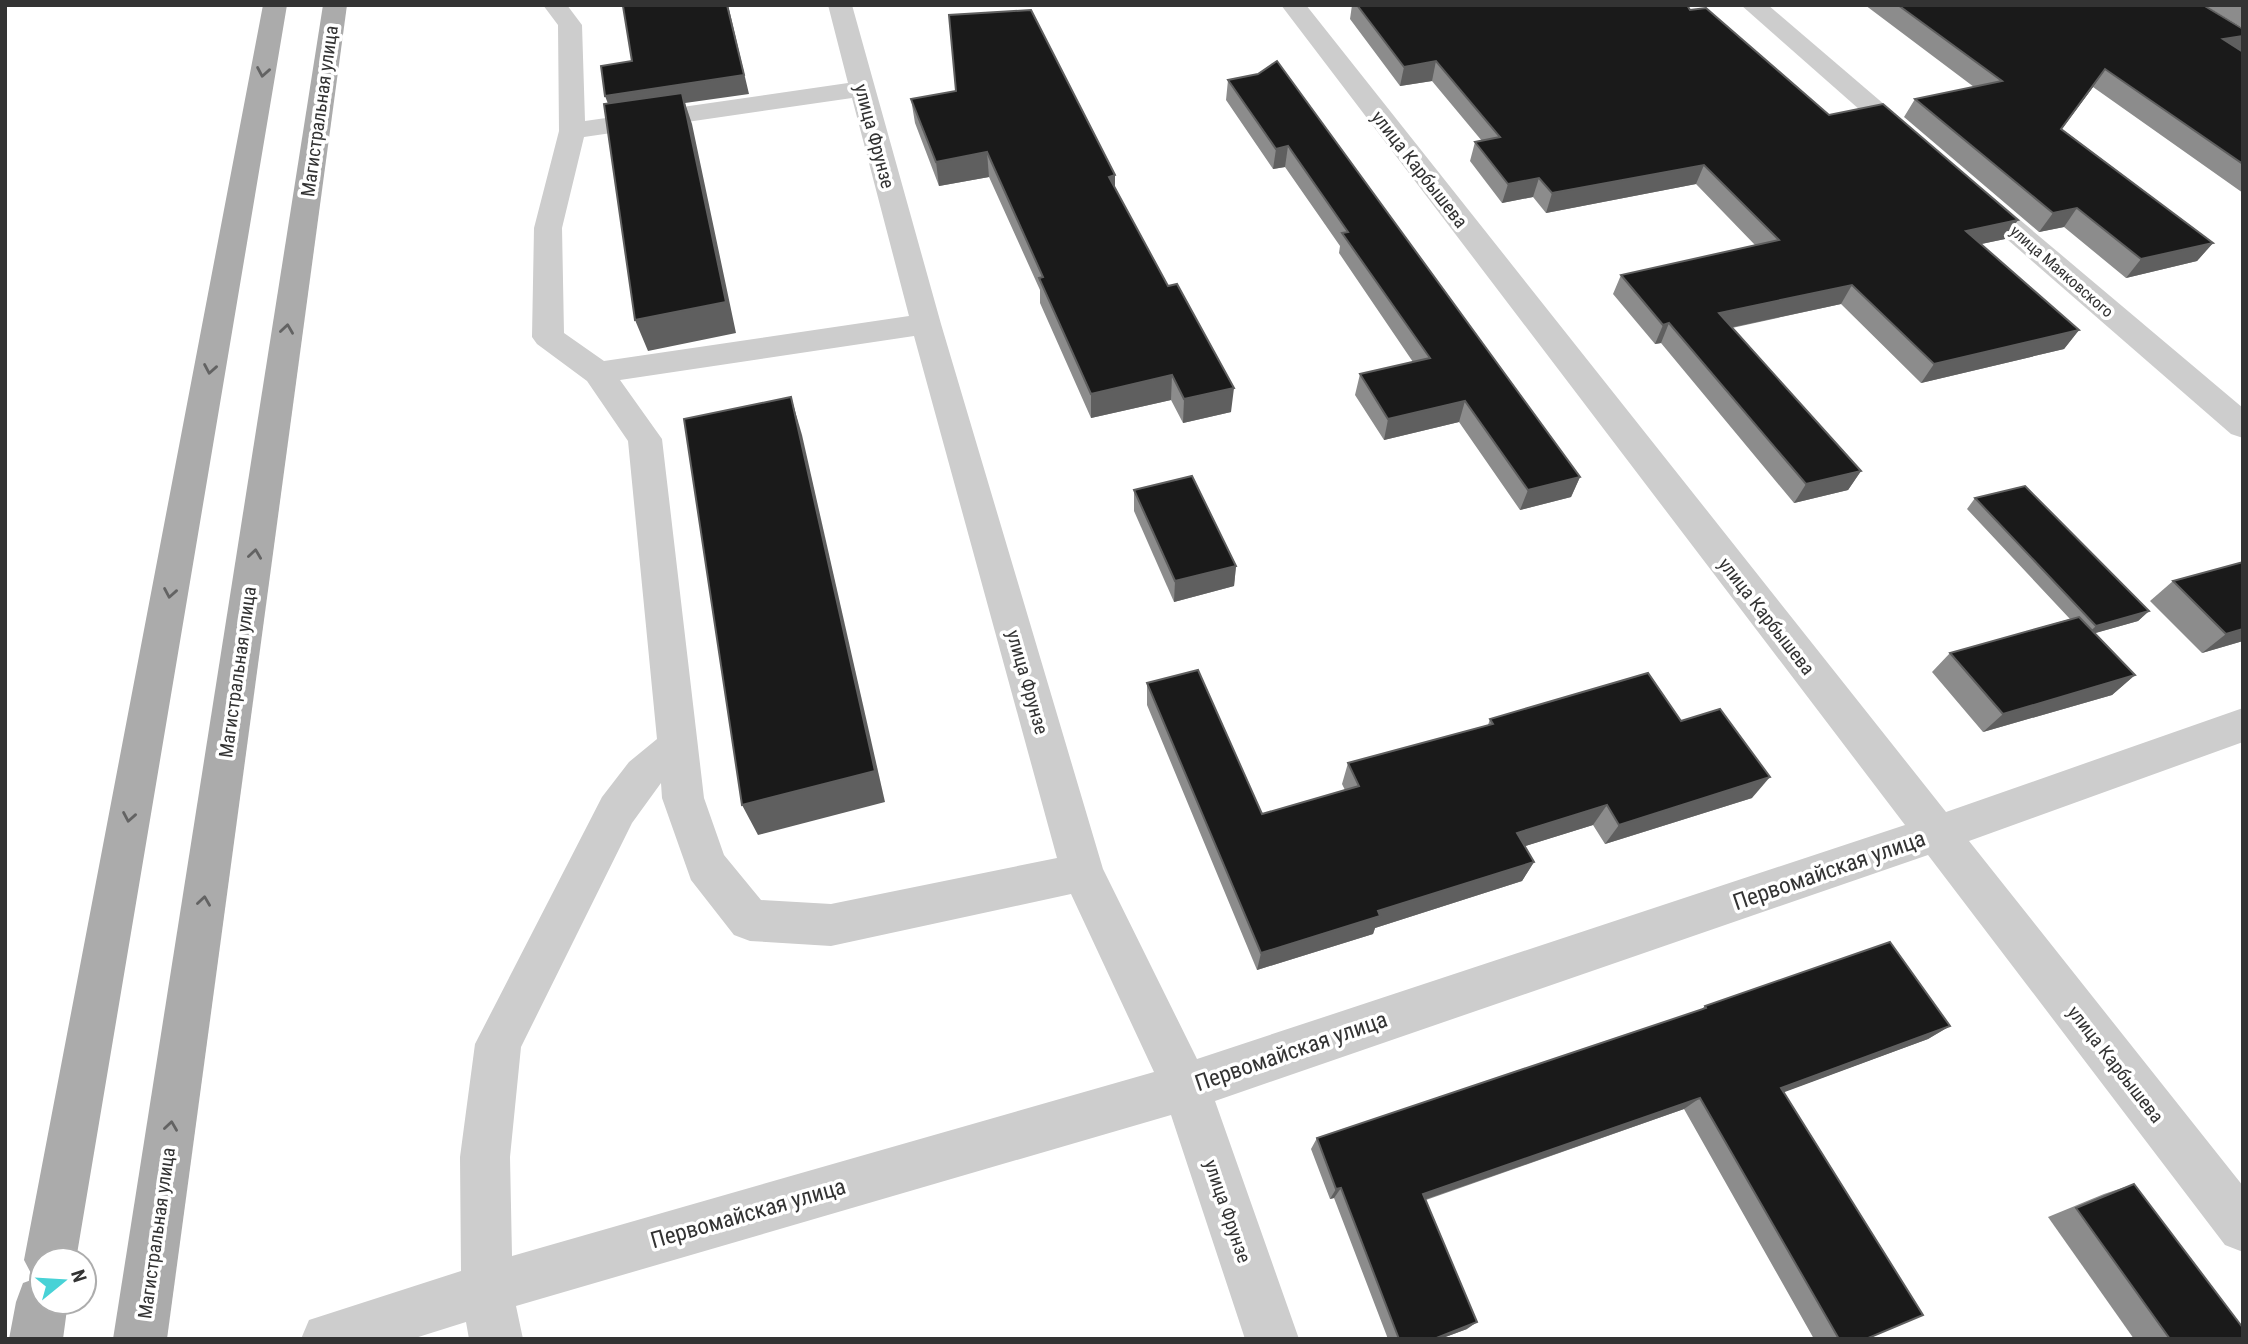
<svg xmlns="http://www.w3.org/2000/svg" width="2248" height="1344" font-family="'Roboto Condensed',sans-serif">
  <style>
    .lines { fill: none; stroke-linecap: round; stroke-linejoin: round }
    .minor { fill: #cdcdcd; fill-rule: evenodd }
    .major { fill: #ababab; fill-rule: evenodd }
    .wall { fill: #8c8c8c }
    .shaded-wall { fill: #5f5f5f }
    .building { fill: #1a1a1a; stroke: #5f5f5f; stroke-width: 2 }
    .oneway { stroke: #636363 }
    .labels { text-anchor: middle; stroke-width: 7; stroke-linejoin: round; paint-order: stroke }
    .far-street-label { font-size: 16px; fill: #333; stroke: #fff }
    .street-label { font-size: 19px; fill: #333; stroke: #fff }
    .near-street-label { font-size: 23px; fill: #333; stroke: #fff }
  </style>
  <rect width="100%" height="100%" fill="#fff"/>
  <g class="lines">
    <!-- minor -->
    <g class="minor">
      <path d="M 543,5 L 567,5 L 582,25 L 585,121 L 848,83 L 828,5 L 852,5 L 941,324 L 1103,869 L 1197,1059 L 1905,825 L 1281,5 L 1306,5 L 1946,812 L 2243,708 L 2243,742 L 1969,841 L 2243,1186 L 2243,1252 L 2225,1245 L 1928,855 L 1215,1101 L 1299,1339 L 1245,1339 L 1171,1115 L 516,1306 L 523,1339 L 469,1339 L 466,1322 L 412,1339 L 301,1339 L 309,1320 L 461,1271 L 460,1157 L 475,1044 L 602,797 L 629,762 L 657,739 L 628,441 L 587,381 L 537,344 L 532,337 L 534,228 L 559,131 L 558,25 ZM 852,98 L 909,316 L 604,361 L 564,333 L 562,228 L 584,137 ZM 914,336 L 1057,858 L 831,904 L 761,900 L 724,855 L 704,798 L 662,439 L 620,380 ZM 661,783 L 662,798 L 691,880 L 734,935 L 750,941 L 831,946 L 1071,894 L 1154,1072 L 512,1256 L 510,1157 L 521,1047 L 632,823 Z"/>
      <polygon points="1741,5 1768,5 1920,135 1924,141 1920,147 1911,149 1902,147"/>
      <polygon points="1972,186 1982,188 2243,408 2243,438 2231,434 1962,200 1958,194 1962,188"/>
    </g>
    <!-- major -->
    <g class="major">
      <polygon points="263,5 287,5 76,1260 42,1260 42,1302 68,1302 63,1339 9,1339 16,1302 23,1283 34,1279 24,1260"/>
      <polygon points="323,5 347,5 167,1339 113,1339"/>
    </g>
  </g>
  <!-- wall -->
  <g class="wall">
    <polygon points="1352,5 1687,5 1690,10 1829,115 2005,239 1981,244 2079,330 2064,349 1921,383 1841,304 1732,328 1861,471 1848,490 1794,503 1661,343 1655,344 1613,294 1621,275 1755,245 1696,184 1546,213 1533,197 1502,203 1470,161 1475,142 1482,141 1432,81 1400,86 1350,19"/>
    <polygon points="1865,5 2203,5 2243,29 2243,193 2093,87 2062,129 2213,243 2197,261 2126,278 2064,227 2039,232 1904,117 1915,99 1974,87"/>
    <polygon points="2204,5 2243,5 2243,28"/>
    <polygon points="1228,80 1580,477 1571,497 1520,510 1459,422 1384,440 1355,395 1360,374 1413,362 1339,253 1340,246 1285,167 1273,169 1226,100"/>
    <polygon points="911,99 1115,175 1115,188 1231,412 1183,423 1171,400 1091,418 1040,303 1040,290 989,177 939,186 915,123"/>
    <polygon points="1134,490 1236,566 1234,586 1174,602 1134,511"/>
    <polygon points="1975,498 2149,611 2138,621 2095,633 2135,675 2112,695 1983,732 1932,672 1950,653 2070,619 1967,509"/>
    <polygon points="2173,581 2243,641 2202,653 2150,601"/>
    <polygon points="1147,683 1262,814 1345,790 1342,784 1348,763 1488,725 1490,719 1681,721 1752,798 1605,844 1593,825 1525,846 1534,862 1522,881 1375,928 1373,934 1257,970 1147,705"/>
    <polygon points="1705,1006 1950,1026 1928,1039 1783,1092 1866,1339 1814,1339 1684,1109 1426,1200 1467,1329 1440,1339 1388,1339 1334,1198 1330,1199 1311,1149 1317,1138 1701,1010"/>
    <polygon points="2134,1184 2243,1339 2134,1339 2048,1217 2104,1194"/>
  </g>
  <!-- shaded-wall -->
  <g class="shaded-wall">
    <polygon points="728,5 749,94 685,103 692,124 736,333 648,351 635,320 612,114 605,96"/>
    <polygon points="2243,36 2243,52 2223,39"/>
    <polygon points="1436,61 1432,81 1400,86 1404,67"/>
    <polygon points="2105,69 2093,87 2048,147 2061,129"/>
    <polygon points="1288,146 1285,167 1273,169 1276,149"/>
    <polygon points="987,152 989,177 939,186 936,162"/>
    <polygon points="1704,165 1696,184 1546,213 1552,193"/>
    <polygon points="1115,175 1115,200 1109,177"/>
    <polygon points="1539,178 1533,197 1502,203 1508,184"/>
    <polygon points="2077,208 2064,227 2039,232 2053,213"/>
    <polygon points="2018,220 2005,239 1953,250 1966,231"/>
    <polygon points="2213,243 2197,261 2126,278 2141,259"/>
    <polygon points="1852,285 1841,304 1710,332 1719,313"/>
    <polygon points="1669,323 1661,343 1655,344 1663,325"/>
    <polygon points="2079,330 2064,349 1921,383 1934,364"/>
    <polygon points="1172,375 1171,400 1091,418 1091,394"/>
    <polygon points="1234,388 1231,412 1183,423 1184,399"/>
    <polygon points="791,397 802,435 885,802 758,835 742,805"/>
    <polygon points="1465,401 1459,422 1384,440 1388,419"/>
    <polygon points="1861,471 1848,490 1794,503 1806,484"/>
    <polygon points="1580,477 1571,497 1520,510 1528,490"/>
    <polygon points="1236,566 1234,586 1174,602 1175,581"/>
    <polygon points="2149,611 2138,621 2085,636 2096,626"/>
    <polygon points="2243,629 2243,641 2202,653 2226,634"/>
    <polygon points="2135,675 2112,695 1983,732 2003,714"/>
    <polygon points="1770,777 1752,798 1605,844 1619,825"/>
    <polygon points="1607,805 1593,825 1506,852 1517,833"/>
    <polygon points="1534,862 1522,881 1375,928 1373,934 1257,970 1261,953 1378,911"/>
    <polygon points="1950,1026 1928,1039 1763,1100 1781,1088"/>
    <polygon points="1700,1098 1684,1109 1415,1203 1423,1194"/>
    <polygon points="1341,1188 1334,1198 1330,1199 1336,1189"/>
    <polygon points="1477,1322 1467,1329 1440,1339 1434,1339"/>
  </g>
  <!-- building -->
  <g class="building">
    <polygon points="631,5 727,5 744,75 605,96 601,66 632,61 623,6"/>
    <polygon points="1357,5 1687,5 1690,10 1706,8 1829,115 1883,104 2018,220 1966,231 2079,330 1934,364 1852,285 1719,313 1861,471 1806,484 1669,323 1663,325 1621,275 1779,240 1704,165 1552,193 1539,178 1508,184 1475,142 1500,137 1436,61 1404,67"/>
    <polygon points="1898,5 2203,5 2243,29 2243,36 2223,39 2243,52 2243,164 2105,69 2061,129 2213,243 2141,259 2077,208 2053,213 1915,99 2002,81"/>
    <polygon points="1031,10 1115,175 1109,177 1168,286 1177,284 1234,388 1184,399 1172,375 1091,394 1039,278 1043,277 987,152 936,162 911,99 956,91 949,15"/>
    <polygon points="1277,61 1580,477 1528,490 1465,401 1388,419 1360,374 1430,358 1342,233 1348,232 1288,146 1276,149 1228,80 1258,74"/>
    <polygon points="682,93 726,302 635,320 604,104"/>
    <polygon points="791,397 875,771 742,805 684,419"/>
    <polygon points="1192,476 1236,566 1175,581 1134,490"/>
    <polygon points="2025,486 2149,611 2096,626 1975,498"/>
    <polygon points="2243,562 2243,629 2226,634 2173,581"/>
    <polygon points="2079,617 2135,675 2003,714 1950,653"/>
    <polygon points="1198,670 1262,814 1359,786 1348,763 1493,724 1490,719 1648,673 1681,721 1720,709 1770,777 1619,825 1607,805 1517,833 1534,862 1378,911 1380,916 1261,953 1147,683"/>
    <polygon points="1890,942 1950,1026 1781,1088 1923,1315 1866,1339 1839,1339 1700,1098 1423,1194 1477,1322 1434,1339 1399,1339 1341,1188 1336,1189 1317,1138 1706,1008 1705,1006"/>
    <polygon points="2134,1184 2243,1328 2243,1339 2170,1339 2076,1208"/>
  </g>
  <!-- one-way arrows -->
  <defs><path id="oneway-chevron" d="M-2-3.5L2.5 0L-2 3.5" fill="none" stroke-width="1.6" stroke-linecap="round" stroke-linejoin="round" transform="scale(1.75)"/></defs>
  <g class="oneway">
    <use href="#oneway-chevron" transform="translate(263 72) rotate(100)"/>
    <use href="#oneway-chevron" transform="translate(287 329) rotate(-82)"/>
    <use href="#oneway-chevron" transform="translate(210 369) rotate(100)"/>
    <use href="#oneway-chevron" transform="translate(255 554) rotate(-82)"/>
    <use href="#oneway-chevron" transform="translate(170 593) rotate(100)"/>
    <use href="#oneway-chevron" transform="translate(129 817) rotate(100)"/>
    <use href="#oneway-chevron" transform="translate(204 901) rotate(-82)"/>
    <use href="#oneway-chevron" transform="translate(171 1126) rotate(-82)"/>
  </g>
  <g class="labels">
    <!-- far-street labels -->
    <g class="far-street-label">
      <text transform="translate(2062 271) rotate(41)" y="6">улица Маяковского</text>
    </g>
    <!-- street labels -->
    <g class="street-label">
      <text transform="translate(319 111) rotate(-82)" y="7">Магистральная улица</text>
      <text transform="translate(875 136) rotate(75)" y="7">улица Фрунзе</text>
      <text transform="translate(1420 169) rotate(52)" y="7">улица Карбышева</text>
      <text transform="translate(1767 616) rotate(52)" y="7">улица Карбышева</text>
      <text transform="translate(237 672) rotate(-82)" y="7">Магистральная улица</text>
      <text transform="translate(1028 682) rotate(74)" y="7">улица Фрунзе</text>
      <text transform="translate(2116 1064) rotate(52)" y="7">улица Карбышева</text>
      <text transform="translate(1228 1211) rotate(71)" y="7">улица Фрунзе</text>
      <text transform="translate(156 1233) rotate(-82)" y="7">Магистральная улица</text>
    </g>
    <!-- near-street labels -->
    <g class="near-street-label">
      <text transform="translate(1829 870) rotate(-19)" y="8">Первомайская улица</text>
      <text transform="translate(1291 1051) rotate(-19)" y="8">Первомайская улица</text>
      <text transform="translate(748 1213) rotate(-16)" y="8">Первомайская улица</text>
    </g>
  </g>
  <!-- border -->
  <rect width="2248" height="1344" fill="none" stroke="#333333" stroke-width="14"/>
  <!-- north arrow -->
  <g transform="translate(63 1281) rotate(72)"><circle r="33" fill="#ffffff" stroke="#adadad" stroke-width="2"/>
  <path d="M0-5L12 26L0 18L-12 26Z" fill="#48d2d6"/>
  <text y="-10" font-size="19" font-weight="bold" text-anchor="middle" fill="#333333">N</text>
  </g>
</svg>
